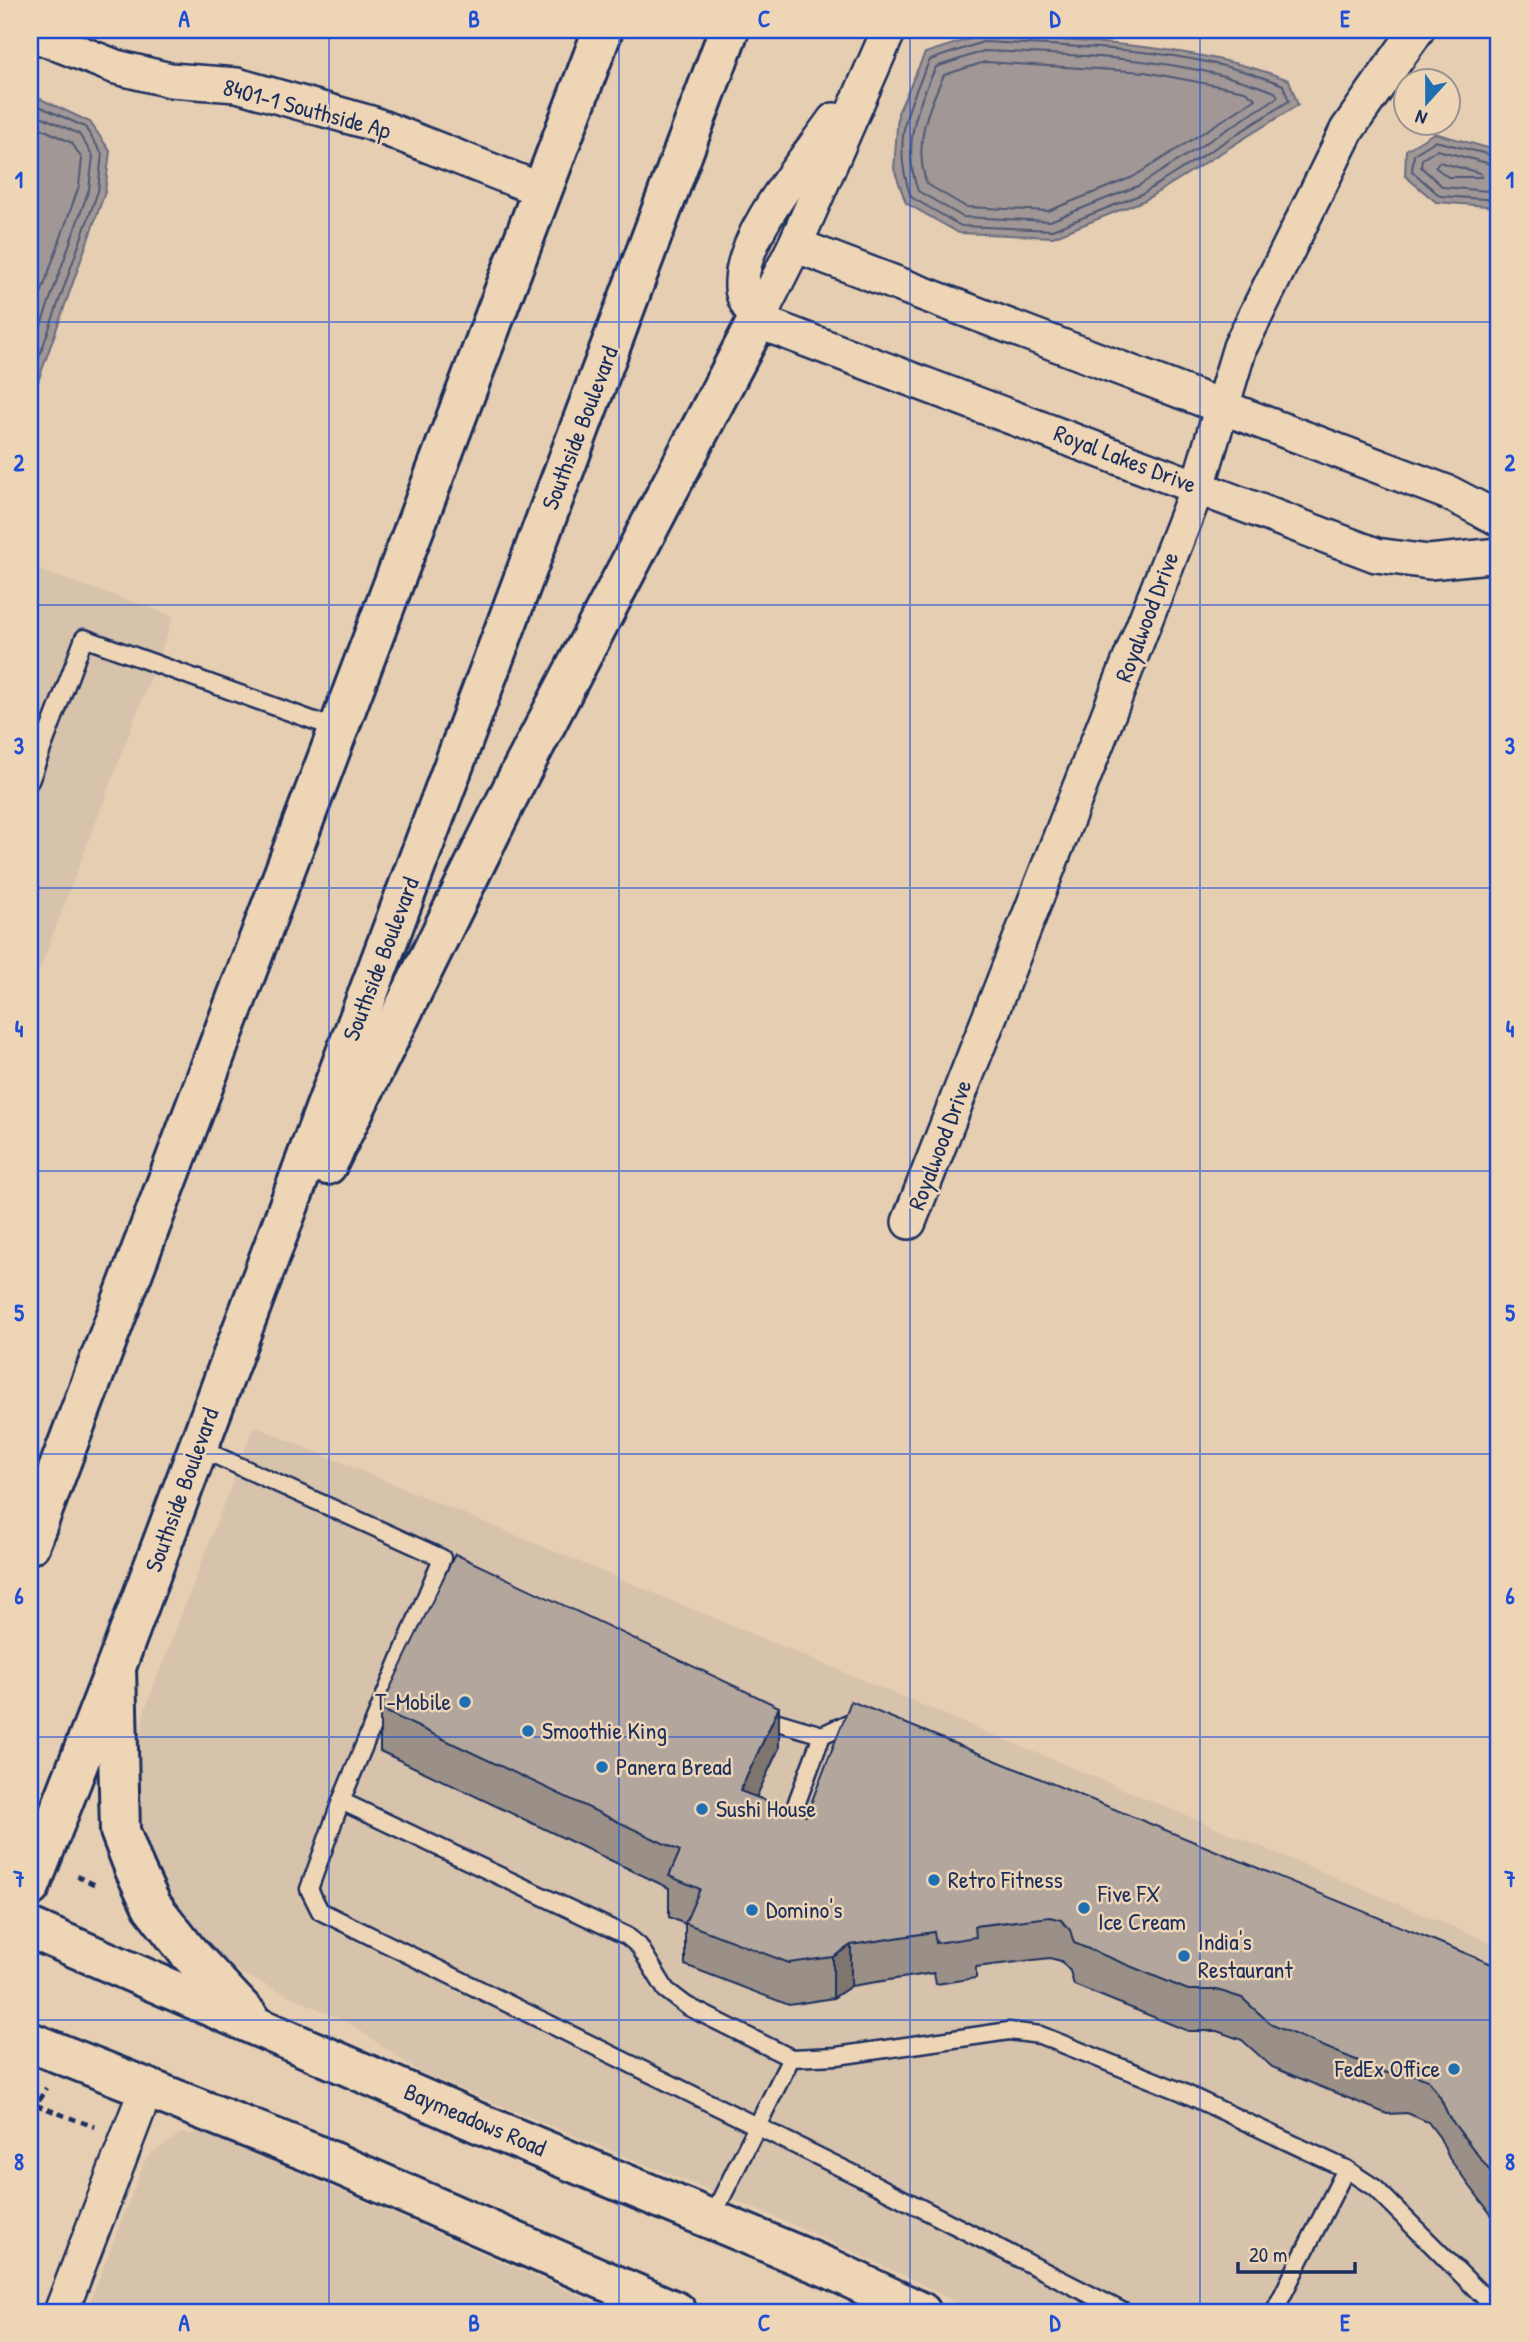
<svg xmlns="http://www.w3.org/2000/svg" width="1529" height="2342" font-family="'Patrick Hand',sans-serif">
  <style>
    .built { fill: #d7c2ac }
    .water { fill: #a09796; stroke: #6b6d80; stroke-width: 2 }
    .lines { fill: none; stroke-linecap: round; stroke-linejoin: round }
    .shore { stroke: #505974; stroke-width: 2 }
    .service-casing { stroke: #1b2f5e; stroke-width: 21 }
    .minor-casing { stroke: #1b2f5e; stroke-width: 38 }
    .primary-casing { stroke: #1b2f5e; stroke-width: 44 }
    .trunk-casing { stroke: #1b2f5e; stroke-width: 44 }
    .path { stroke: #1b2f5e; stroke-width: 4.5; stroke-dasharray: 7 5; stroke-linecap: butt }
    .service { stroke: #eed5b6; stroke-width: 16 }
    .minor { stroke: #eed5b6; stroke-width: 33 }
    .primary { stroke: #eed5b6; stroke-width: 38 }
    .trunk { stroke: #eed5b6; stroke-width: 38 }
    .wall { fill: #9a9087; stroke: #1b2f5e; stroke-width: 2 }
    .shaded-wall { fill: #7d756e; stroke: #1b2f5e; stroke-width: 2 }
    .building { fill: #b3a79d; stroke: #1b2f5e; stroke-width: 2 }
    .grid { fill: none; stroke: #1d4ed8; stroke-width: 2; stroke-opacity: 0.55 }
    .poi-dot { fill: #1f6fb2; stroke: #eed5b6; stroke-width: 2.5 }
    .labels { text-anchor: middle; stroke-width: 5; stroke-linejoin: round; paint-order: stroke }
    .street-label { font-size: 24px; fill: #1b2f5e; stroke: #eed5b6 }
    .poi-label { font-size: 24px; fill: #1b2f5e; stroke: #eed5b6; text-anchor: start }
    .neatline { fill: none; stroke: #1d4ed8; stroke-width: 2.5 }
    .grid-label { font-size: 23px; text-anchor: middle; font-weight: bold; fill: #1d4ed8 }
  </style>
  <rect width="100%" height="100%" fill="#e6ceb2"/>
  <filter id="ink" filterUnits="userSpaceOnUse"><feTurbulence type="fractalNoise" baseFrequency=".0143" numOctaves="2"/><feDisplacementMap in="SourceGraphic" scale="14" xChannelSelector="R" yChannelSelector="G"/><feConvolveMatrix kernelMatrix="1 2 1 2 8 2 1 2 1" color-interpolation-filters="sRGB"/></filter>
  <g filter="url(#ink)">
    <!-- built -->
    <g class="built">
      <polygon points="30,567 174,616 30,995"/>
      <polygon points="254,1426 1499,1946 1499,2312 973,2312 918,2282 787,2222 421,2073 349,2023 242,1974 200,1942 167,1907 141,1848 133,1799 144,1712"/>
      <polygon points="181,2133 211,2134 616,2312 86,2312 146,2158"/>
    </g>
    <!-- water -->
    <g class="water">
      <path d="M 982,35 C 1085,42 1191,43 1289,80 L 1298,105 L 1145,200 L 1053,237 L 959,233 L 906,203 L 894,169 L 898,113 L 925,53 Z"/>
      <polygon points="30,94 90,122 110,151 105,192 30,404"/>
      <polygon points="1434,133 1499,151 1499,207 1436,202 1405,176 1406,150"/>
    </g>
    <g class="lines">
      <!-- shore -->
      <g class="shore">
        <path d="M 983,42 C 1082,47 1190,47 1283,85 L 1289,101 L 1142,194 L 1052,230 L 961,226 L 911,197 C 892,144 906,108 930,60 Z"/>
        <path d="M 984,51 C 1080,55 1185,57 1275,92 L 1278,97 L 1138,186 L 1050,221 L 963,217 L 918,191 C 902,147 916,107 936,67 Z"/>
        <path d="M 985,62 L 1145,72 L 1245,91 L 1256,99 L 1133,177 L 1048,211 L 966,207 L 927,184 C 913,146 927,110 944,75 Z"/>
        <polyline points="30,102 85,127 102,154 98,191 30,383"/>
        <polyline points="30,111 79,134 93,156 89,189 30,356"/>
        <polyline points="30,123 72,143 82,159 79,186 30,325"/>
        <polyline points="1499,157 1435,141 1414,154 1412,171 1440,196 1499,200"/>
        <polygon points="1439,162 1480,173 1482,177 1448,177 1435,167"/>
        <polyline points="1499,166 1437,150 1422,159 1421,167 1443,187 1499,192"/>
      </g>
      <!-- service casing -->
      <g class="service-casing">
        <g id="service">
          <polyline points="30,781 84,638 337,729"/>
          <polyline points="197,1447 442,1558 341,1801 309,1889 320,1911 860,2177 1124,2312"/>
          <polyline points="761,1717 822,1735 797,1802"/>
          <polyline points="822,1735 859,1718"/>
          <polyline points="341,1801 627,1936 639,1946 666,1990 687,2006 791,2058 837,2056 1009,2031 1040,2035 1180,2091 1346,2169 1375,2188 1499,2312"/>
          <polyline points="712,2217 791,2058"/>
          <polyline points="1274,2312 1346,2169"/>
        </g>
      </g>
      <!-- minor casing -->
      <g class="minor-casing">
        <g id="minor">
          <polyline points="30,33 116,67 170,80 237,85 371,123 541,190"/>
          <polyline points="795,245 1449,493 1499,519"/>
          <polyline points="757,321 1376,555 1429,562 1499,555"/>
          <polyline points="757,321 795,245 889,30"/>
          <path d="M 757,321 C 752,311 742,298 742,287 C 739,236 805,162 834,120"/>
          <polyline points="909,1222 1198,486 1240,347 1347,130 1417,30"/>
          <polyline points="61,2312 147,2087"/>
        </g>
      </g>
      <!-- primary casing -->
      <g class="primary-casing">
        <g id="primary">
          <polyline points="116,1667 120,1831 135,1870 152,1906 187,1951 248,2016"/>
          <polyline points="30,1928 481,2124 831,2269 921,2312"/>
          <polyline points="30,2042 312,2153 677,2312"/>
        </g>
      </g>
      <!-- trunk casing -->
      <g class="trunk-casing">
        <g id="trunk">
          <polyline points="327,1165 513,787 757,321"/>
          <polyline points="30,1544 603,30"/>
          <polyline points="30,1887 116,1667 729,30"/>
        </g>
      </g>
      <!-- path -->
      <g class="path">
        <polyline points="77,1876 98,1886"/>
        <polyline points="30,2103 36,2105 46,2088"/>
        <polyline points="36,2105 95,2127"/>
      </g>
      <!-- service -->
      <use href="#service" class="service"/>
      <!-- minor -->
      <use href="#minor" class="minor"/>
      <!-- primary -->
      <use href="#primary" class="primary"/>
      <!-- trunk -->
      <use href="#trunk" class="trunk"/>
    </g>
    <!-- wall -->
    <polygon class="wall" points="380,1709 779,1748 756,1797 806,1816 1499,1967 1499,2225 1449,2158 1440,2138 1428,2122 1407,2113 1387,2114 1272,2067 1242,2040 1217,2031 1188,2031 1074,1985 1070,1971 1061,1961 1050,1958 976,1967 976,1978 936,1984 934,1973 851,1986 833,1998 789,2005 685,1965 685,1924 669,1917 669,1888 380,1751"/>
    <!-- shaded-wall -->
    <g class="shaded-wall">
      <polygon points="779,1707 779,1748 740,1832 740,1791"/>
      <polygon points="851,1945 851,1986 833,1998 833,1957"/>
    </g>
    <!-- building -->
    <polygon class="building" points="455,1554 779,1707 740,1791 806,1816 851,1701 1499,1967 1499,2183 1449,2117 1440,2097 1428,2080 1407,2072 1387,2073 1272,2025 1242,1998 1217,1990 1188,1990 1074,1943 1070,1930 1061,1920 1050,1917 975,1926 976,1937 936,1943 934,1932 851,1945 833,1957 789,1963 685,1923 700,1889 669,1876 680,1851 380,1709"/>
  </g>
  <!-- grid -->
  <path class="grid" d="M 329,30 L 329,2312M 619,30 L 619,2312M 910,30 L 910,2312M 1200,30 L 1200,2312M 30,322 L 1499,322M 30,605 L 1499,605M 30,888 L 1499,888M 30,1171 L 1499,1171M 30,1454 L 1499,1454M 30,1737 L 1499,1737M 30,2020 L 1499,2020"/>
  <!-- markers -->
  <g class="poi-dot">
    <circle cx="465" cy="1702" r="7"/>
    <circle cx="528" cy="1731" r="7"/>
    <circle cx="602" cy="1767" r="7"/>
    <circle cx="702" cy="1809" r="7"/>
    <circle cx="934" cy="1880" r="7"/>
    <circle cx="1084" cy="1908" r="7"/>
    <circle cx="752" cy="1910" r="7"/>
    <circle cx="1184" cy="1956" r="7"/>
    <circle cx="1454" cy="2069" r="7"/>
  </g>
  <g class="labels">
    <!-- street labels -->
    <g class="street-label">
      <text transform="translate(307 109) rotate(15)" y="8">8401-1 Southside Ap</text>
      <text transform="translate(580 428) rotate(-69)" y="8">Southside Boulevard</text>
      <text transform="translate(1125 459) rotate(21)" y="8">Royal Lakes Drive</text>
      <text transform="translate(1147 617) rotate(-69)" y="8">Royalwood Drive</text>
      <text transform="translate(381 959) rotate(-69)" y="8">Southside Boulevard</text>
      <text transform="translate(940 1145) rotate(-69)" y="8">Royalwood Drive</text>
      <text transform="translate(182 1490) rotate(-70)" y="8">Southside Boulevard</text>
      <text transform="translate(475 2120) rotate(23)" y="8">Baymeadows Road</text>
    </g>
    <!-- poi labels -->
    <g class="poi-label">
      <text x="451" y="1710" text-anchor="end">T-Mobile</text>
      <text x="542" y="1739">Smoothie King</text>
      <text x="616" y="1775">Panera Bread</text>
      <text x="716" y="1817">Sushi House</text>
      <text x="948" y="1888">Retro Fitness</text>
      <text x="1098" y="1902">Five FX<tspan x="1098" dy="28">Ice Cream</tspan></text>
      <text x="766" y="1918">Domino's</text>
      <text x="1198" y="1950">India's<tspan x="1198" dy="28">Restaurant</tspan></text>
      <text x="1440" y="2077" text-anchor="end">FedEx Office</text>
    </g>
  </g>
  <!-- margin -->
  <rect width="1529" height="2342" fill="none" stroke="#eed5b6" stroke-width="77"/>
  <!-- north arrow -->
  <g transform="translate(1427 102) rotate(201)"><circle r="33" fill="#eed5b6" stroke="#9a9393" stroke-width="2"/>
  <path d="M0-5L12 26L0 18L-12 26Z" fill="#1f6fb2"/>
  <text y="-10" font-size="19" font-weight="bold" text-anchor="middle" fill="#1b2f5e">N</text>
  </g>
  <!-- scale -->
  <path d="M1238 2262v10h117v-10" fill="none" stroke="#1b2f5e" stroke-width="3.5"/>
  <text x="1249" y="2262" font-size="21" fill="#1b2f5e" stroke="#eed5b6" stroke-width="5" paint-order="stroke">20 m</text>
  <rect x="38" y="38" width="1452" height="2266" class="neatline"/>
  <g class="grid-label">
    <text x="184" y="27">A</text>
    <text x="474" y="27">B</text>
    <text x="764" y="27">C</text>
    <text x="1055" y="27">D</text>
    <text x="1345" y="27">E</text>
    <text x="19" y="188">1</text>
    <text x="1510" y="188">1</text>
    <text x="19" y="471">2</text>
    <text x="1510" y="471">2</text>
    <text x="19" y="754">3</text>
    <text x="1510" y="754">3</text>
    <text x="19" y="1037">4</text>
    <text x="1510" y="1037">4</text>
    <text x="19" y="1321">5</text>
    <text x="1510" y="1321">5</text>
    <text x="19" y="1604">6</text>
    <text x="1510" y="1604">6</text>
    <text x="19" y="1887">7</text>
    <text x="1510" y="1887">7</text>
    <text x="19" y="2170">8</text>
    <text x="1510" y="2170">8</text>
    <text x="184" y="2331">A</text>
    <text x="474" y="2331">B</text>
    <text x="764" y="2331">C</text>
    <text x="1055" y="2331">D</text>
    <text x="1345" y="2331">E</text>
  </g>
</svg>
